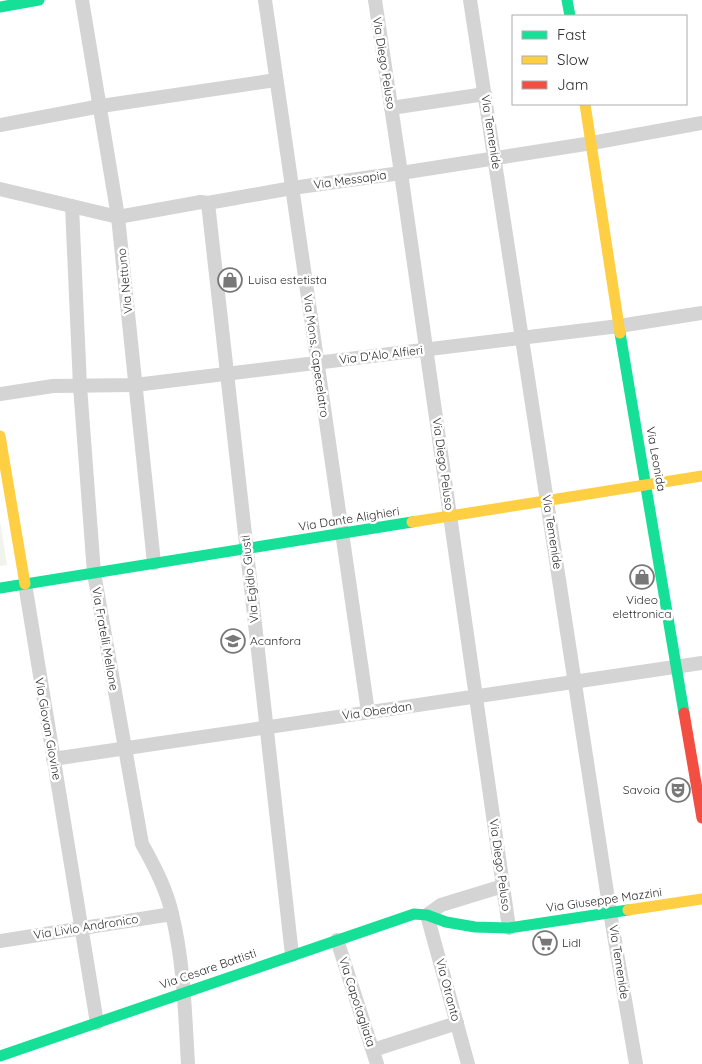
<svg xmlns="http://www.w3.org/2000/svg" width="702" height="1064" font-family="Quicksand,sans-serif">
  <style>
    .green { fill: #f0f4ed }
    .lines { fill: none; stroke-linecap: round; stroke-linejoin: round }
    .street { stroke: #d4d4d4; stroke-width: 14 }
    .fast { stroke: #16e098; stroke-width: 11 }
    .slow { stroke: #ffcf43; stroke-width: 11 }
    .jam { stroke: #f24e42; stroke-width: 11 }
    .labels { text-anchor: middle; stroke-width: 5; stroke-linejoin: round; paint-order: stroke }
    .street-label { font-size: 12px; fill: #2f2f2f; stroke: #fff }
    .poi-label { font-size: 12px; fill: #2f2f2f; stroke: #fff; text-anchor: start }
  </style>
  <rect width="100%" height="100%" fill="#fff"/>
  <!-- green -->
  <polygon class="green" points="0,521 7,565 0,566"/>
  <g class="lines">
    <!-- street -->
    <g class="street">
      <polyline points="82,0 118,217 154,563"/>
      <polyline points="265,0 368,712"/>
      <polyline points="375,0 401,173 509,928"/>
      <polyline points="470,0 610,912 636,1064"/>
      <polyline points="391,108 485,94"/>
      <polyline points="0,125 101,106 276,80"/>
      <polyline points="0,189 118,217 201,202 208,203 292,188 401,173 592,143 702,123"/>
      <polyline points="208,203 292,955"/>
      <path d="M 72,206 L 80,386 L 94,573 L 142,844 C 154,865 167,890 172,914 C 184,963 185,1014 188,1064"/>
      <polyline points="0,394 53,386 135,385 619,326 702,313"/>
      <polyline points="25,584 97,1023"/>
      <polyline points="53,759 702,663"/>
      <polyline points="337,940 377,1064"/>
      <polyline points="0,941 172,914"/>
      <polyline points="373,1050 457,1023"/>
      <polyline points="468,1064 427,915 441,905 503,886"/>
    </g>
    <!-- fast -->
    <g class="fast">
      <polyline points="567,0 570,16"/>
      <polyline points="0,7 39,0"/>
      <polyline points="620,333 684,713"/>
      <polyline points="0,588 412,522"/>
      <polyline points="0,1056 414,914 427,915 446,922 475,927 509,928 628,910"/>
    </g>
    <!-- slow -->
    <g class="slow">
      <polyline points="585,104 620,333"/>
      <polyline points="0,436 25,584"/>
      <polyline points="412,522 702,476"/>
      <polyline points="628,910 702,899"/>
    </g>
    <!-- jam -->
    <polyline class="jam" points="684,713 702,818"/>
  </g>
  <!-- icons -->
  <defs>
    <g id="shop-ring" transform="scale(1.25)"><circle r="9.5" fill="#fff" stroke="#787878" stroke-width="1.5"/><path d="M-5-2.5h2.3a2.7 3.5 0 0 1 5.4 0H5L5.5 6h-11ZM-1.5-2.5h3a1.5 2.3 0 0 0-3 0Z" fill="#787878"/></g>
    <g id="school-ring" transform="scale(1.25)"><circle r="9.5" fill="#fff" stroke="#787878" stroke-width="1.5"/><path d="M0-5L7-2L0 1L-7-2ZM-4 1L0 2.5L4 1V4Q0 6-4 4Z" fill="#787878"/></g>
    <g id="theatre-ring" transform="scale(1.25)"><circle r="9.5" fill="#fff" stroke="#787878" stroke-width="1.5"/><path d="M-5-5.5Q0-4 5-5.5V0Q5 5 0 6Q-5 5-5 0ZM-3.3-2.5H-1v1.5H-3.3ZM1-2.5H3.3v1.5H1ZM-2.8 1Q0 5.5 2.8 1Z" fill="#787878"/></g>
    <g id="supermarket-ring" transform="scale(1.25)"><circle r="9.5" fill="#fff" stroke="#787878" stroke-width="1.5"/><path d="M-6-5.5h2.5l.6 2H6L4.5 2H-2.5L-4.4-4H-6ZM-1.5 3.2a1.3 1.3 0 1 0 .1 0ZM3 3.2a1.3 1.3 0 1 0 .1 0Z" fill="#787878"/></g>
  </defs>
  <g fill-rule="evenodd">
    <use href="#shop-ring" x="230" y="280"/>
    <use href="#shop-ring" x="642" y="577"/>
    <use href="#school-ring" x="233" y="641"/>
    <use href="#theatre-ring" x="678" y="790"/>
    <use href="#supermarket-ring" x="545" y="943"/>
  </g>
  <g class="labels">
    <!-- street labels -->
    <g class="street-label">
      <text transform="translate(384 63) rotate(81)" y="4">Via Diego Peluso</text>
      <text transform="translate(491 132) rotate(81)" y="4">Via Temenide</text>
      <text transform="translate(350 180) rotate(-8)" y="4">Via Messapia</text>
      <text transform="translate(125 281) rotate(-96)" y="4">Via Nettuno</text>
      <text transform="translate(381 355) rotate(-7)" y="4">Via D'Alo Alfieri</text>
      <text transform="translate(316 356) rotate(82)" y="4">Via Mons. Capecelatro</text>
      <text transform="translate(656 459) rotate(80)" y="4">Via Leonida</text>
      <text transform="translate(443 464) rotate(82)" y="4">Via Diego Peluso</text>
      <text transform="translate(349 519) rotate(-9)" y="4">Via Dante Alighieri</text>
      <text transform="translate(552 532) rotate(81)" y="4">Via Temenide</text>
      <text transform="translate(250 579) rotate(-96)" y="4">Via Egidio Giusti</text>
      <text transform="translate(105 639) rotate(80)" y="4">Via Fratelli Mellone</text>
      <text transform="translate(377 711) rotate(-8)" y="4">Via Oberdan</text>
      <text transform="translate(48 729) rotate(80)" y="4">Via Giovan Giovine</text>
      <text transform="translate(500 865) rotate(82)" y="4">Via Diego Peluso</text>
      <text transform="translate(604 900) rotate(-8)" y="4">Via Giuseppe Mazzini</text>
      <text transform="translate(86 927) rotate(-9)" y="4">Via Livio Andronico</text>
      <text transform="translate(619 962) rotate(81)" y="4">Via Temenide</text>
      <text transform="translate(208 969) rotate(-19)" y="4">Via Cesare Battisti</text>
      <text transform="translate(448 990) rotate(75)" y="4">Via Otranto</text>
      <text transform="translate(357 1002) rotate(72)" y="4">Via Capotagliata</text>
    </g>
    <!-- poi labels -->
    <g class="poi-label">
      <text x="248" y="284">Luisa estetista</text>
      <text x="642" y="604" text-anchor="middle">Video<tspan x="642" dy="14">elettronica</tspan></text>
      <text x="250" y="645">Acanfora</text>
      <text x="660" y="794" text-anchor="end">Savoia</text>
      <text x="562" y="947">Lidl</text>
    </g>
  </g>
  <!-- legend -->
  <rect x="512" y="15" width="175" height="90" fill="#ffffff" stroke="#acacac"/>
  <rect x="522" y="31" width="25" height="8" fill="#16e098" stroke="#acacac"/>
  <text x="557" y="40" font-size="15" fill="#2f2f2f">Fast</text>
  <rect x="522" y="56" width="25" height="8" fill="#ffcf43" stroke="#acacac"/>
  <text x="557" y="65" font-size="15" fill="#2f2f2f">Slow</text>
  <rect x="522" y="81" width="25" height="8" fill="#f24e42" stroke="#acacac"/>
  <text x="557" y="90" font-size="15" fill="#2f2f2f">Jam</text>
</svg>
